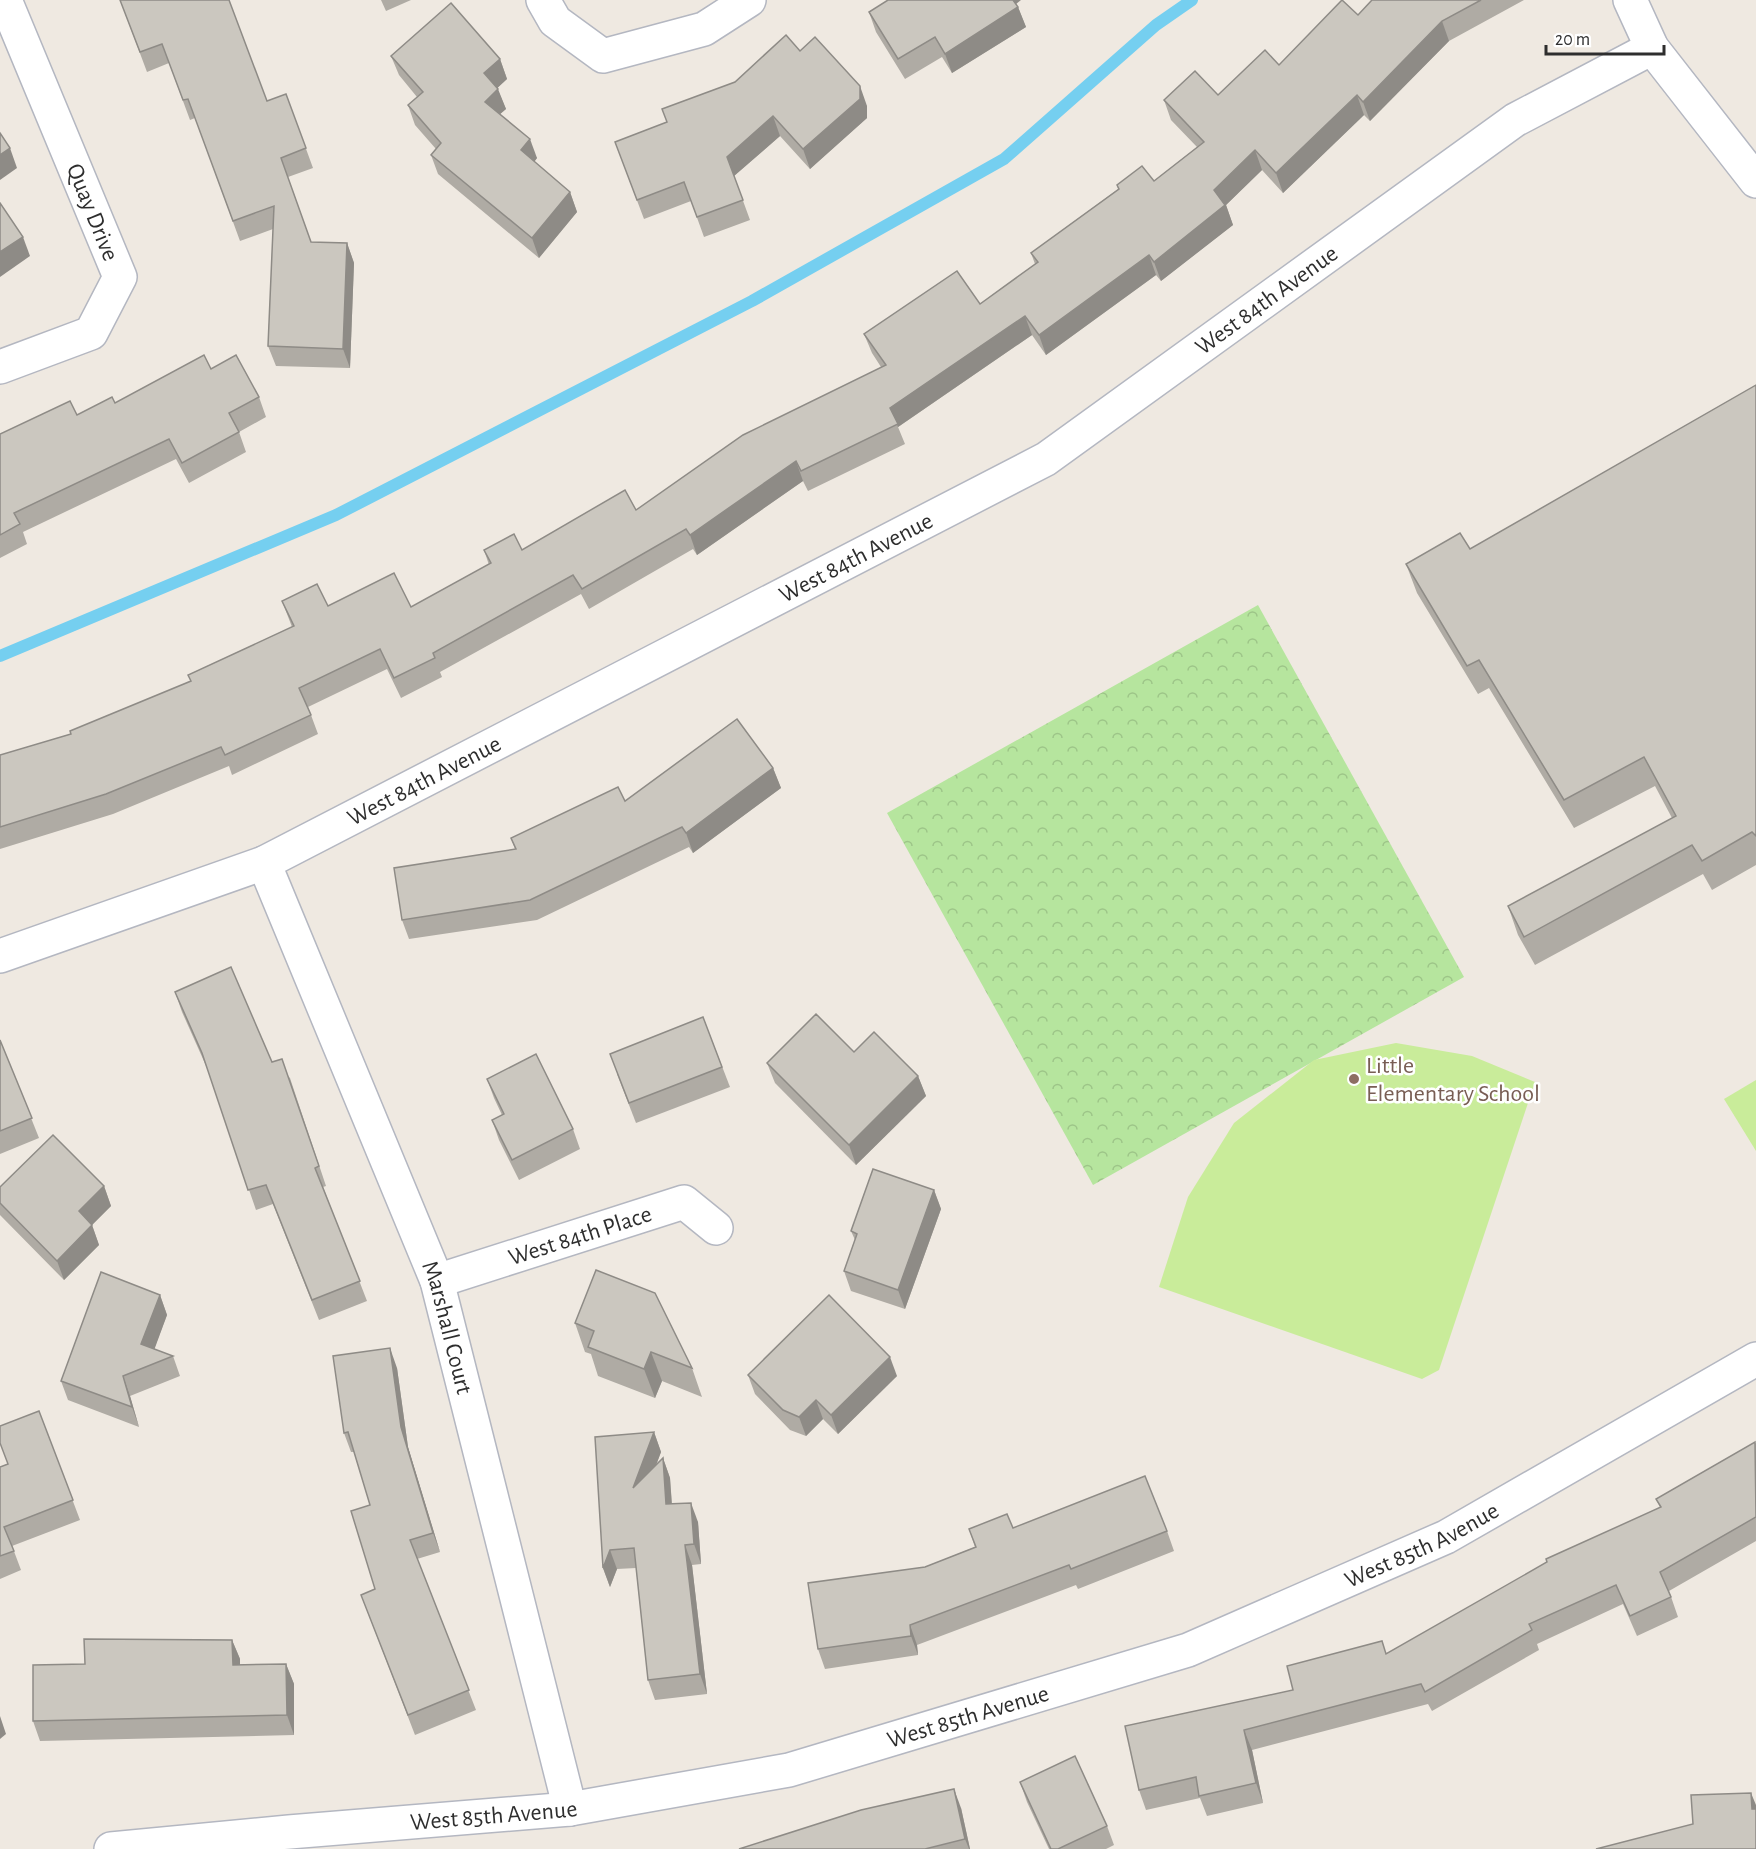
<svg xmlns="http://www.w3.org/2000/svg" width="1756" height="1849" font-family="'Alegreya Sans',sans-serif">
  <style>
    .park { fill: url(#park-crowns) }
    .pitch { fill: #c9ec9a }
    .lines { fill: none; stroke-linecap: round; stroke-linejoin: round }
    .stream { stroke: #75cff0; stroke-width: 12 }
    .minor-casing { stroke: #b4b7c1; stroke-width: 36 }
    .minor { stroke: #fff; stroke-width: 33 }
    .wall { fill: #afaba4 }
    .shaded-wall { fill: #8e8b86 }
    .building { fill: #cbc7bf; stroke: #8e8b86; stroke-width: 1.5 }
    .education-dot { fill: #8d6e63; stroke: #fff; stroke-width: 2 }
    .labels { text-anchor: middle; stroke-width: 5; stroke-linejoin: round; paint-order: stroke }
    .street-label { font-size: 24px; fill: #2e2e2e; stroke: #fff }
    .education-label { font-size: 24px; fill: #785e54; stroke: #fff; text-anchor: start }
  </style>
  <defs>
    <pattern id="park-crowns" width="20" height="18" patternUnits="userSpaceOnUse" patternTransform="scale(1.5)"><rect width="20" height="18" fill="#b6e59e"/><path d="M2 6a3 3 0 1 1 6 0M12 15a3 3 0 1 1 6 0" fill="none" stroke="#9dc588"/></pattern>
  </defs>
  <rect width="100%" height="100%" fill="#efe9e1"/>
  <!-- park -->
  <polygon class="park" points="1258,605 1464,977 1093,1185 887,813"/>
  <!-- pitch -->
  <g class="pitch">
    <polygon points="1396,1043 1472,1056 1535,1082 1439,1370 1422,1379 1159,1287 1188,1197 1234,1123 1314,1060"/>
    <polygon points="1756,1080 1756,1151 1724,1099"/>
  </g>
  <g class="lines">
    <!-- stream -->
    <polyline class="stream" points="0,656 336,515 752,301 1004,159 1156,25 1192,0"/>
    <!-- minor casing -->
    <g class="minor-casing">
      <g id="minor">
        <polyline points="543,0 555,21 603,56 704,29 749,0"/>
        <polyline points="1630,0 1652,48 1756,181"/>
        <polyline points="0,367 91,333 120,277 5,0"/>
        <path id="s1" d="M 264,863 L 437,1281 L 570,1809"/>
        <path id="s2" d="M 0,956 L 264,863 L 1046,459 L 1515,120 L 1652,48"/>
        <path id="s3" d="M 437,1281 L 684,1202 L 716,1228"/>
        <path id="s4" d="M 111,1849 L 289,1832 L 570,1809 L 789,1770 L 1188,1650 L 1446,1537 L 1756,1359"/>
      </g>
    </g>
    <!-- minor -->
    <use href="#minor" class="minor"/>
  </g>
  <!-- wall -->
  <g class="wall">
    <polygon points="120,0 267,101 286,94 313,168 288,177 311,242 347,243 354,263 350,368 276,366 268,346 273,229 240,241 195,118 190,120 169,63 147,72"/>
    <polygon points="381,0 411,0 386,11"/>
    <polygon points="1372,0 1524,0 1449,41 1370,121 1364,115 1283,193 1262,170 1226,205 1233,225 1161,281 1156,275 1046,355 1032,335 898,427 905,444 808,491 803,481 697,555 693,549 589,609 581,594 440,672 442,677 401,698 387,669 308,707 318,734 232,775 229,766 113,814 0,849 0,755 71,734 191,682 188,675 292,627 282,601 328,606 411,607 489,565 484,550 522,550 636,510 881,367 872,353 864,334 980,304 1035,264 1031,253 1118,189 1117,185 1154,181 1197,147 1171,120 1164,100 1218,95 1279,65 1358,15"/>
    <polygon points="1016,4 1018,7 1026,27 952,73 942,57 905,79 876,32 869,12"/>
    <polygon points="800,51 867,106 867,118 810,169 780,136 734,176 750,220 704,237 691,201 644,219 615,142 667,122 735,82"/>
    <polygon points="391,56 500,59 507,79 497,88 506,109 500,114 537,158 534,162 570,192 577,212 539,258 438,174 431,155 436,149 415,125 408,105 417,97 399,75"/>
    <polygon points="211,369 259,397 266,417 239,432 246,452 189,483 176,459 23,532 27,544 0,558 0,434 77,415 115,403"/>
    <polygon points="1756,385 1756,865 1712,890 1703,874 1535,965 1518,935 1508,906 1672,818 1655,786 1574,828 1489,688 1478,694 1417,593 1406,564 1470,549"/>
    <polygon points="773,768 781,788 693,853 689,847 537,920 409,939 402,920 515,849 511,838 625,801"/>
    <polygon points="175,992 272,1062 290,1078 326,1186 323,1187 367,1301 319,1320 273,1204 256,1210 207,1068 182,1012"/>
    <polygon points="703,1017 730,1087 636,1123 617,1074"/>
    <polygon points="0,1040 39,1138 0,1154"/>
    <polygon points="854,1052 918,1076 926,1096 856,1165 775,1083 767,1063"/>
    <polygon points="487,1079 573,1129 580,1149 519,1180 499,1140 492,1120 502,1115 494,1098"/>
    <polygon points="104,1186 111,1206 92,1225 99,1245 64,1280 0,1215 0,1187"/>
    <polygon points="934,1190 941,1209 905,1309 851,1291 844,1271 855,1240 851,1231"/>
    <polygon points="160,1295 167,1315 154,1349 173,1356 180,1376 130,1396 139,1427 68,1400 61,1381"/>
    <polygon points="575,1323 692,1368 702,1397 662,1381 655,1398 598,1376 591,1354 585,1352"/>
    <polygon points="397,1368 408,1447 440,1552 417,1559 476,1710 415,1735 361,1595 375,1589 370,1505 354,1452 351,1452 344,1433"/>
    <polygon points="748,1375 897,1376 838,1434 823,1419 806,1436 790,1430 755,1394"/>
    <polygon points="39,1411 80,1520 12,1546 21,1570 0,1579 0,1467 8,1464"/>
    <polygon points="654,1432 661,1452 656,1465 663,1458 670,1478 672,1504 698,1522 701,1564 692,1565 707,1694 655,1700 648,1680 636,1568 617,1569 610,1587 603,1568"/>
    <polygon points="1756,1443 1756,1541 1669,1591 1678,1617 1637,1636 1623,1604 1537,1644 1539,1650 1432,1711 1428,1704 1252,1750 1263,1803 1207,1816 1200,1798 1146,1810 1139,1790 1293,1690 1387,1653 1660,1507 1656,1499"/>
    <polygon points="1013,1528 1167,1531 1174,1551 1078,1589 1076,1585 917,1645 918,1655 825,1669 818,1649 925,1567 975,1547 969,1529"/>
    <polygon points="232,1640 240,1659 240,1665 286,1664 294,1684 294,1735 40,1741 33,1721"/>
    <polygon points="1020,1782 1107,1826 1114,1845 1106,1849 1049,1849 1027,1802"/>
    <polygon points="961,1808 970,1849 739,1849"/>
  </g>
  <!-- shaded-wall -->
  <g class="shaded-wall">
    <polygon points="1008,0 1021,0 1011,8"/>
    <polygon points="1018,7 1026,27 952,73 945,54"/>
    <polygon points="1442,21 1449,41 1370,121 1363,102"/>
    <polygon points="500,59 507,79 492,93 484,73"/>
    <polygon points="860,86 867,106 867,118 810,169 803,149"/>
    <polygon points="498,89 506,109 492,121 485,102"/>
    <polygon points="1357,95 1364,115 1283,193 1276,173"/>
    <polygon points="773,116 780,136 734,176 727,157"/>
    <polygon points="530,139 537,158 528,170 521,150"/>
    <polygon points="10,148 17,168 0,180 0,155"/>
    <polygon points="1255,150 1262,170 1226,205 1233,225 1161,281 1154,262 1214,190"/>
    <polygon points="570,192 577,212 539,258 532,238"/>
    <polygon points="23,237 30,256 0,277 0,252"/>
    <polygon points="347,243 354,263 350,368 343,349"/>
    <polygon points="1149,255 1156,275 1046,355 1039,335"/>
    <polygon points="1025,316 1032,335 898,427 890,408"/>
    <polygon points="796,461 803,481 697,555 690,535"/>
    <polygon points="773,768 781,788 693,853 686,833"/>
    <polygon points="918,1076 926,1096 856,1165 849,1145"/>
    <polygon points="104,1186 111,1206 86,1231 79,1211"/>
    <polygon points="934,1190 941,1209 905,1309 898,1290"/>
    <polygon points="92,1225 99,1245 64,1280 57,1261"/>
    <polygon points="160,1295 167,1315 149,1364 141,1344"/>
    <polygon points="390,1348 397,1368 408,1447 440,1552 433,1533 401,1427"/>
    <polygon points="651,1352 662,1381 655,1398 644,1369"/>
    <polygon points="890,1357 897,1376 838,1434 831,1415"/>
    <polygon points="123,1376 130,1396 139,1427 132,1407"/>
    <polygon points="816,1400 823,1419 806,1436 799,1417"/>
    <polygon points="654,1432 661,1452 640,1508 633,1488"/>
    <polygon points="663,1458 670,1478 673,1524 666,1504"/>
    <polygon points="691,1503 698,1522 701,1564 694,1544"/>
    <polygon points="685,1545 692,1565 707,1694 700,1674"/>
    <polygon points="610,1550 617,1569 610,1587 603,1568"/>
    <polygon points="910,1625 917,1645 918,1655 911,1636"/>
    <polygon points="232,1640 240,1659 240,1685 233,1665"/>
    <polygon points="286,1664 294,1684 294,1735 287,1715"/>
    <polygon points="0,1716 6,1734 0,1739"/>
    <polygon points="1244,1730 1252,1750 1263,1803 1256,1783"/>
    <polygon points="954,1789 961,1808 970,1849 969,1849 965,1839"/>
    <polygon points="1751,1793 1756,1805 1756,1821 1752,1809"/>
  </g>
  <!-- building -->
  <g class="building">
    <polygon points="120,0 229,0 267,101 286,94 306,148 281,158 311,242 347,243 343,349 268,346 274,206 233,221 188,99 183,100 162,44 140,52"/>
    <polygon points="888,0 1013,0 1018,7 945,54 935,37 898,59 869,12"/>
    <polygon points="1342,0 1358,15 1372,0 1481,0 1442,21 1363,102 1357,95 1276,173 1255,150 1214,190 1225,205 1154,262 1149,255 1039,335 1025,316 890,408 898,424 801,471 796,461 690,535 686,529 582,589 573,575 433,653 435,658 394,678 380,649 299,688 311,715 225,755 221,747 106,794 0,827 0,755 71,734 70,731 191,681 188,675 294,626 282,601 317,584 328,606 394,573 411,607 491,563 484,550 514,534 522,550 625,490 636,510 743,435 886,365 864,334 957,271 980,304 1038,262 1031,253 1119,189 1117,185 1142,166 1154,181 1204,142 1164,100 1195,71 1218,95 1265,50 1279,65"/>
    <polygon points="451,3 500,59 484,73 498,89 485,102 530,139 521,150 570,192 532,238 431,155 441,143 408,105 423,92 391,56"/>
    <polygon points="786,35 800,51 815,37 860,86 860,99 803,149 773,116 727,157 743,200 697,217 684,182 637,200 615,142 667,122 662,109 735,82"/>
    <polygon points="0,133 10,148 0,155"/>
    <polygon points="0,203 23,237 0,252"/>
    <polygon points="204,355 211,369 236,355 259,397 229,413 239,432 182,463 169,439 14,513 20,524 0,535 0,434 70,401 77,415 112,397 115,403"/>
    <polygon points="1756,385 1756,836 1752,832 1702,861 1692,845 1524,937 1508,906 1676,816 1644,757 1564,800 1479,660 1467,666 1406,564 1460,533 1470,549"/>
    <polygon points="737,719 773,768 686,833 682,827 530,900 402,920 394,868 516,849 511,838 618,787 625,801"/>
    <polygon points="231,967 272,1062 282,1059 319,1166 315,1168 360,1281 312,1300 266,1185 248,1190 202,1053 175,992"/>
    <polygon points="816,1014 854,1052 874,1032 918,1076 849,1145 767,1063"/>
    <polygon points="703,1017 722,1067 629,1103 610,1054"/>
    <polygon points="0,1040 32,1118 0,1131"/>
    <polygon points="536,1054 573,1129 512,1160 492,1120 504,1114 487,1079"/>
    <polygon points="53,1135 104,1186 79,1211 92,1225 57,1261 0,1203 0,1187"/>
    <polygon points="873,1169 934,1190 898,1290 844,1271 857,1234 851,1231"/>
    <polygon points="596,1270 655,1293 692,1368 651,1352 644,1369 588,1347 594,1331 575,1323"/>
    <polygon points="101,1272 160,1295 141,1344 173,1356 123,1376 132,1407 61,1381"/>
    <polygon points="829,1295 890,1357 831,1415 816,1400 799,1417 783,1410 748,1375"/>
    <polygon points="390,1348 401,1427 433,1533 410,1540 469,1690 408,1715 361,1595 375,1589 351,1511 370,1505 348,1432 344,1433 333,1356"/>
    <polygon points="39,1411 73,1500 4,1527 14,1551 0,1556 0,1467 8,1464 0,1443 0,1426"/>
    <polygon points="654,1432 633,1488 663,1458 666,1504 691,1503 694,1544 685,1545 700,1674 648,1680 634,1548 610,1550 603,1568 595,1437"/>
    <polygon points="1755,1442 1756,1517 1660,1572 1671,1597 1630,1616 1616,1585 1529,1624 1532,1630 1425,1692 1421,1684 1244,1730 1256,1783 1199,1796 1196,1777 1139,1790 1125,1726 1293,1690 1287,1666 1382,1641 1386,1654 1547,1562 1546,1559 1661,1507 1656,1499"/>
    <polygon points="1145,1476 1167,1531 1071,1569 1069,1565 910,1625 911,1636 818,1649 808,1583 925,1567 976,1547 969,1529 1007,1514 1013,1528"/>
    <polygon points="84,1639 232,1640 233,1665 286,1664 287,1715 33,1721 33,1665 85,1664"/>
    <polygon points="1075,1756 1107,1826 1058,1849 1051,1849 1020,1782"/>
    <polygon points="954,1789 965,1839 925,1849 739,1849 861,1810"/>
    <polygon points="1751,1793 1752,1809 1756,1809 1756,1849 1596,1849 1693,1824 1691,1795"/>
  </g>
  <!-- markers -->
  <circle class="education-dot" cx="1354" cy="1079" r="6"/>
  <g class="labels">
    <!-- street labels -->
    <g class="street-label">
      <text transform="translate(93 212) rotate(68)" y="8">Quay Drive</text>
      <text dy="8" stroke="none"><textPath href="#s2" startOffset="1432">West 84th Avenue</textPath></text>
      <text dy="8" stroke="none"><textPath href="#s2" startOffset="946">West 84th Avenue</textPath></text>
      <text dy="8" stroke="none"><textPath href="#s2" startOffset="460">West 84th Avenue</textPath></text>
      <text dy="8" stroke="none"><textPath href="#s3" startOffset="150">West 84th Place</textPath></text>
      <text dy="8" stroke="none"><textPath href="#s1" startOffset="500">Marshall Court</textPath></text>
      <text dy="8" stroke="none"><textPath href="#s4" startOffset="1356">West 85th Avenue</textPath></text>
      <text dy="8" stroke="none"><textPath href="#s4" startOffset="870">West 85th Avenue</textPath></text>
      <text dy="8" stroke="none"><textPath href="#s4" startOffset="384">West 85th Avenue</textPath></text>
    </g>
    <!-- education labels -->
    <g class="education-label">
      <text x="1366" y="1073">Little<tspan x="1366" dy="28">Elementary School</tspan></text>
    </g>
  </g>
  <!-- scale -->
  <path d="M1546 45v9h118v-9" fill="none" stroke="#2e2e2e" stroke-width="3"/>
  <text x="1555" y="45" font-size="18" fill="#2e2e2e" stroke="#ffffff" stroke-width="4.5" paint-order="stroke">20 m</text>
</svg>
